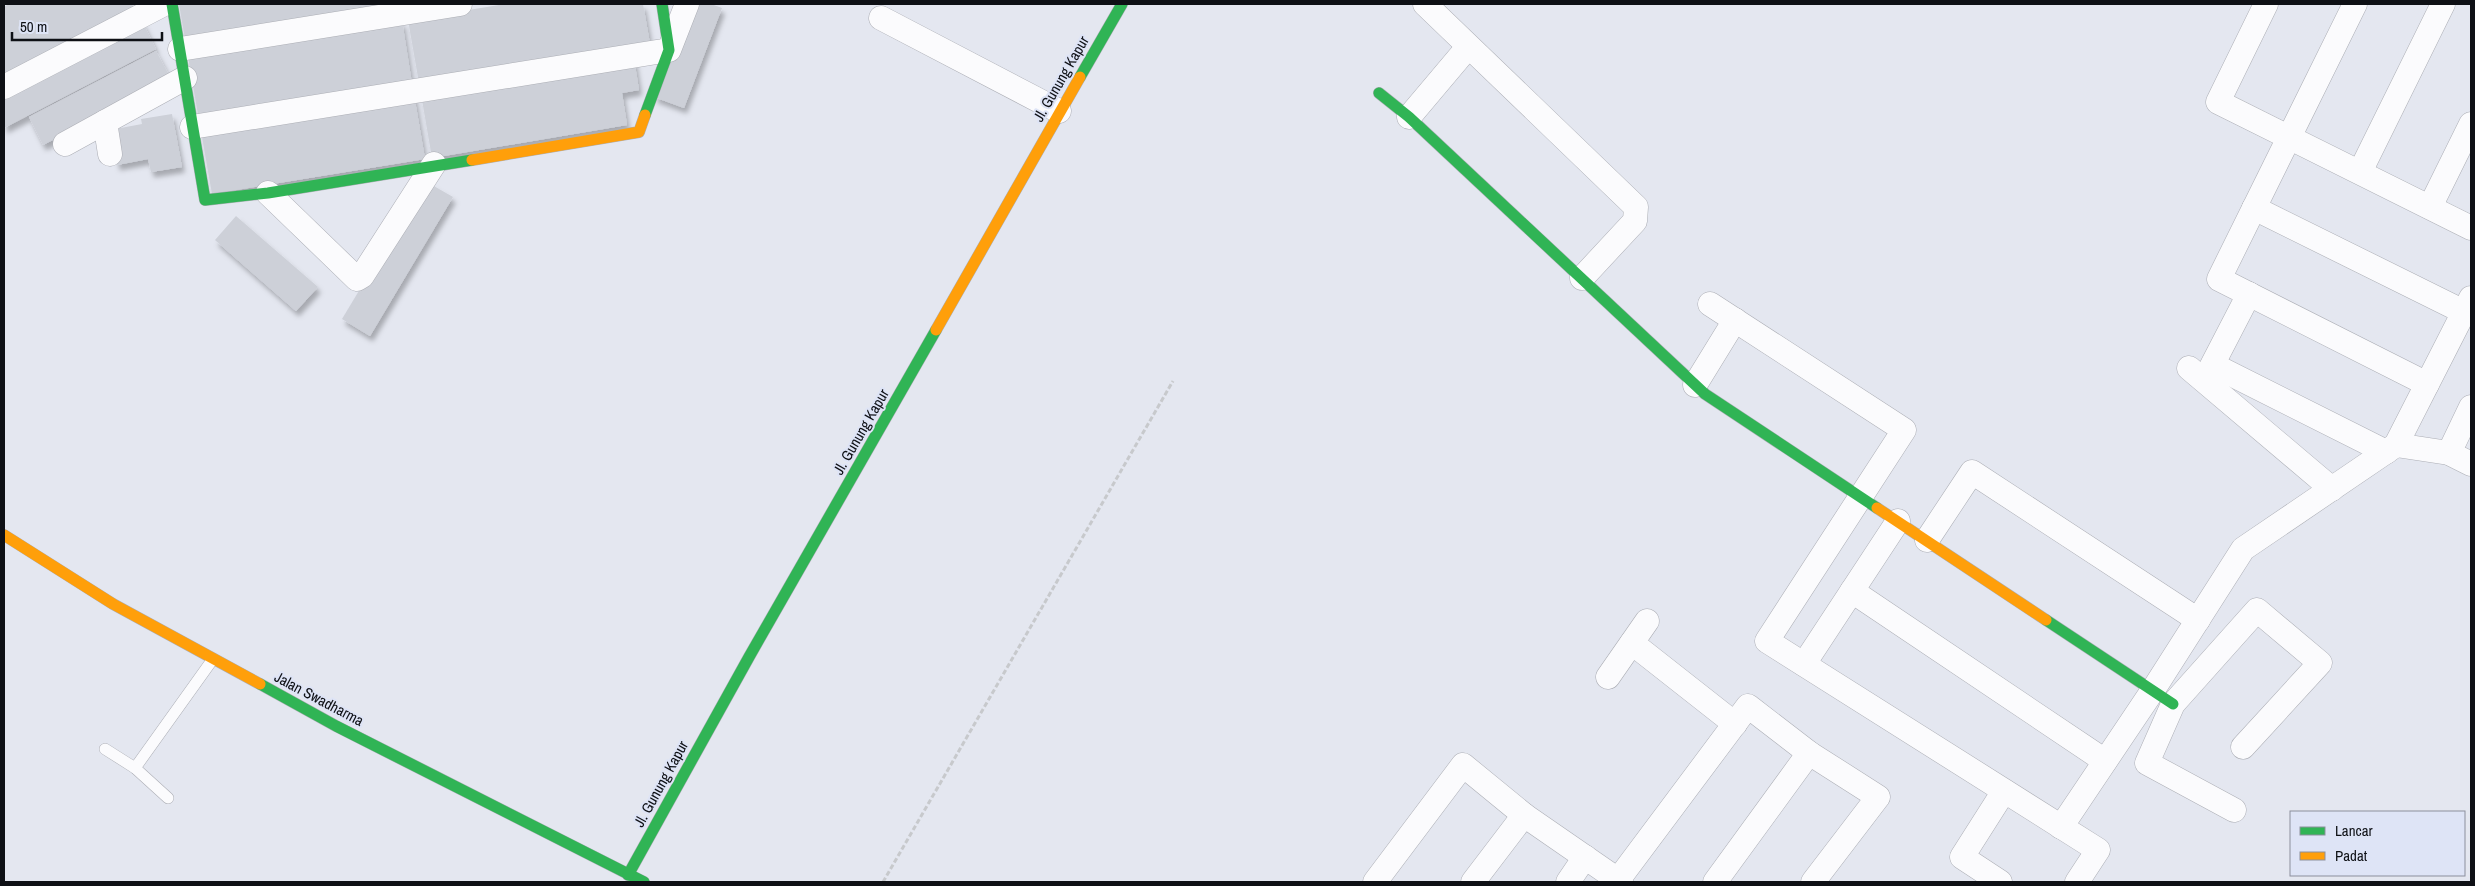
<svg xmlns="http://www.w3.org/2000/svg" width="2475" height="886" font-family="'Archivo Narrow',sans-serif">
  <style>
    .building { fill: #cdd0d8; filter: url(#shadow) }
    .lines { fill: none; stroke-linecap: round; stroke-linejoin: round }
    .lane-casing { stroke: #acaeb5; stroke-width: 12 }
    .street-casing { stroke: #acaeb5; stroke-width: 25 }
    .fast-casing { stroke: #acaeb5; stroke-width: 12 }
    .slow-casing { stroke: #acaeb5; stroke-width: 12 }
    .path { stroke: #c7c9cc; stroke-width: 3; stroke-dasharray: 5 2.5; stroke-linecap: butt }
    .lane { stroke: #fbfbfd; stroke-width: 11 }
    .street { stroke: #fbfbfd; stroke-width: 24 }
    .fast { stroke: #30b455; stroke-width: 11 }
    .slow { stroke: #ff9f0a; stroke-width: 11 }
    .labels { text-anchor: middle; stroke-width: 4; stroke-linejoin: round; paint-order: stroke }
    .street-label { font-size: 15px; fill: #0e1015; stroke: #dee4f6 }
  </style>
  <defs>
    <filter id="shadow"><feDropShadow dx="3" dy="5.5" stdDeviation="2.5" flood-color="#0004"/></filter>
  </defs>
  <rect width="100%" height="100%" fill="#e4e7f0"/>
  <!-- building -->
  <g class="building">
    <polygon points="9,4 132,4 135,10 4,78 4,7"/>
    <polygon points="179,4 399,4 185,39"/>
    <polygon points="505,4 643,4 650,44 419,83 408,20"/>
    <polygon points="689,4 711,4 722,8 684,108 654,97"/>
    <polygon points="142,21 156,49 4,128 4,92"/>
    <polygon points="402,21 412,84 199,120 188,57"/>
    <polygon points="156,51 171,79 43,145 29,117"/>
    <polygon points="634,59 639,90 622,93 627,125 432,158 421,94"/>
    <polygon points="414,95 425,159 212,194 201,131"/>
    <polygon points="172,114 182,167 151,172 148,159 117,165 110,130 142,124 141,119"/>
    <polygon points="425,181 453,197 370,336 342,319"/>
    <polygon points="236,216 318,287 296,311 215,240"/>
  </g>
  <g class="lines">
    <!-- lane casing -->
    <g class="lane-casing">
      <g id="lane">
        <polyline points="105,749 135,768 168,798"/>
        <polyline points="135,768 213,659"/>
      </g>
    </g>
    <!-- street casing -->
    <g class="street-casing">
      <g id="street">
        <polyline points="1425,4 1636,207 1635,221 1582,278"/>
        <polyline points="2266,4 2218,102 2471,228"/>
        <polyline points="2355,4 2219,279 2427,384"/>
        <polyline points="881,18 1059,111"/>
        <polyline points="180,49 460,4"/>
        <polyline points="4,87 164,4"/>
        <polyline points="1409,117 1468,47"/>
        <polyline points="105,122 110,154"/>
        <polyline points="192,127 669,50 687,4"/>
        <polyline points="65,144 185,78"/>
        <polyline points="2360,172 2443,4"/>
        <polyline points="268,193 357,279 362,276 434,164"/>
        <polyline points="2430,207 2471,124"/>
        <polyline points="2254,208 2464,312"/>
        <polyline points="1710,304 1904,430 1767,641 2098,850 2077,882"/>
        <polyline points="2213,365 2386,452"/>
        <polyline points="2189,368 2332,489"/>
        <polyline points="2205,379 2249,294"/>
        <polyline points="1695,385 1735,320"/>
        <polyline points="2396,445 2449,453 2471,464"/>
        <polyline points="2449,453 2471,407"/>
        <polyline points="1927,540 1972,472 2198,620"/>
        <polyline points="1852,591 2105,761"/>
        <polyline points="1632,643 1735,724"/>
        <polyline points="1804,664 1898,521"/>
        <polyline points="1608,677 1647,621"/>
        <polyline points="2234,810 2147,763 2173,704 2257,610 2320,663 2243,747"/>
        <polyline points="2061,827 2153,690 2243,549 2396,445 2471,298"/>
        <polyline points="1618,880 1748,706 1809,753 1878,797 1813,882"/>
        <polyline points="1375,882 1463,765 1524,815"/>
        <polyline points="1473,882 1524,815 1621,882"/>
        <polyline points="1568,882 1585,857"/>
        <polyline points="1715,882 1809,753"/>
        <polyline points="2000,882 1962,857 2004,791"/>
      </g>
    </g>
    <!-- fast casing -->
    <g class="fast-casing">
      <g id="fast">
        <polyline points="172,4 205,200 268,193 472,160"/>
        <polyline points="1080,77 1122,4"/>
        <polyline points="1379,93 1409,117 1705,394 1877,508"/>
        <polyline points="645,115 669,50 662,4"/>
        <polyline points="2046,620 2173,704"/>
        <polyline points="260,684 336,726 644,882"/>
        <polyline points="628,875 749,657 936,330"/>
      </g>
    </g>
    <!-- slow casing -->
    <g class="slow-casing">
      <g id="slow">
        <polyline points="472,160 639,132 645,115"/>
        <polyline points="936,330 1080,77"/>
        <polyline points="1877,508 2046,620"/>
        <polyline points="4,535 113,604 260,684"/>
      </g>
    </g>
    <!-- path -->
    <polyline class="path" points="883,882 1173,381"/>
    <!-- lane -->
    <use href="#lane" class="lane"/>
    <!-- street -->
    <use href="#street" class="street"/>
    <!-- fast -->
    <use href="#fast" class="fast"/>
    <!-- slow -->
    <use href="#slow" class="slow"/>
  </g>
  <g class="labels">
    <!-- street labels -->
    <g class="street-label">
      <text transform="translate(1061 79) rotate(-60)" y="5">Jl. Gunung Kapur</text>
      <text transform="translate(861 432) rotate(-60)" y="5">Jl. Gunung Kapur</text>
      <text transform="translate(319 699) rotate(28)" y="5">Jalan Swadharma</text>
      <text transform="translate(661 784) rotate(-61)" y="5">Jl. Gunung Kapur</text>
    </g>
  </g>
  <!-- border -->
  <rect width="2475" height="886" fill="none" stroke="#0e1015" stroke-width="10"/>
  <!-- legend -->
  <rect x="2290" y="811" width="175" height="65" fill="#dee4f6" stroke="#8b8f9c"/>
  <rect x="2300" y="827" width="25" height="8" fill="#30b455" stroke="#8b8f9c"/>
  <text x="2335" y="836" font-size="15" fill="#0e1015">Lancar</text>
  <rect x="2300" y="852" width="25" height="8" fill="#ff9f0a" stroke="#8b8f9c"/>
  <text x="2335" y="861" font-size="15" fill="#0e1015">Padat</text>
  <!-- scale -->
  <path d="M12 32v8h150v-8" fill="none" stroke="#0e1015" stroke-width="2.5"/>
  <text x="20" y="32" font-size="15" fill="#0e1015" stroke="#dee4f6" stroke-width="4" paint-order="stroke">50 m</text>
</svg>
